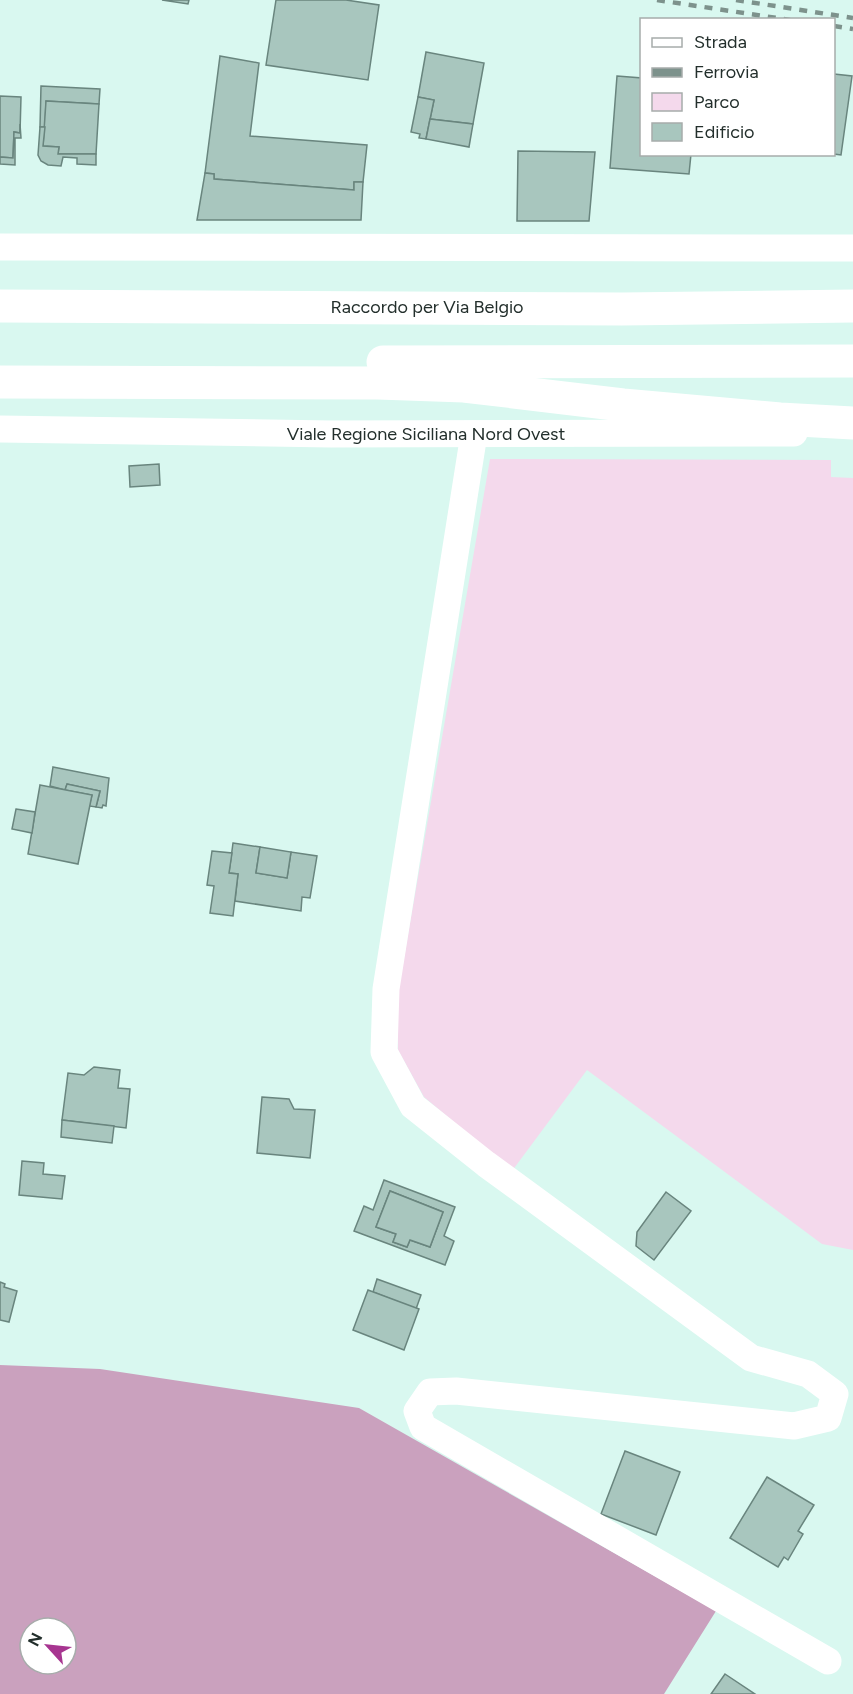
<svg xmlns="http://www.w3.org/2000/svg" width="853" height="1694" font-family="Figtree,sans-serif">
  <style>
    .green { fill: #f4d9ec }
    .forest { fill: #caa1be; fill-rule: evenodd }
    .building { fill: #a8c6be; stroke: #69857e; stroke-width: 1.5; fill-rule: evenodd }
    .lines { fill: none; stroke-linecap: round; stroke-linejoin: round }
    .minor { stroke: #fff; stroke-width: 27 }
    .highway { stroke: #fff; stroke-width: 33 }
    .rail { stroke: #7d928c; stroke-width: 4.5; stroke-dasharray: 8 8; stroke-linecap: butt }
    .labels { text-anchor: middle; stroke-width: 4.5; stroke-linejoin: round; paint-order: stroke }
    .street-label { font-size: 18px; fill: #232f2c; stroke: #fff }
  </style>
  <rect width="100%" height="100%" fill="#d9f8f0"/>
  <!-- green -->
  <polygon class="green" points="490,459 831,460 831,477 853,478 853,1250 822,1244 587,1070 512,1171 424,1097 398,1050 397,999"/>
  <!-- forest -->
  <path class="forest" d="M 0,1365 L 100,1369 L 359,1408 L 716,1611 L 664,1694 L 0,1694 ZM 30,1628 L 66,1628 L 66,1664 L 30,1664 Z"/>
  <!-- building -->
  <g class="building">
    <polygon points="162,0 189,0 188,4"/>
    <polygon points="276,0 346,0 379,5 368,80 266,65"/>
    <polygon points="426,52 484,63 473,124 430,119 434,100 418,97"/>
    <polygon points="220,56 259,63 250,136 367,145 363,182 354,182 354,190 214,179 214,174 205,173"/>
    <polygon points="834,74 852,76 841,155 834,154"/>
    <polygon points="617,76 642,78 642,154 691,154 689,174 610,168"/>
    <polygon points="41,86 100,89 99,104 46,101 45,127 40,127"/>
    <polygon points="0,96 21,97 20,133 14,132 13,158 0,157"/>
    <polygon points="418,97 434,100 426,139 419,138 420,134 411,132"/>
    <polygon points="46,101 99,104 96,154 58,154 59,147 43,146"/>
    <polygon points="430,119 473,124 469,147 426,139"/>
    <polygon points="20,124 21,138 15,138 15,165 0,164 0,157 13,158 14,132 20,133"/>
    <polygon points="40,127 45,127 43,146 59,147 58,154 96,154 96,165 77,164 77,158 63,157 61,166 48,165 41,161 38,155"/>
    <polygon points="518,151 595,152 589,221 517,221"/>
    <polygon points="205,173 214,174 214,179 354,190 354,182 363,182 361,220 197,220"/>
    <polygon points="159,464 160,485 130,487 129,466"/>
    <polygon points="53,767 109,778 106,806 103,805 102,808 96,807 100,791 67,784 65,790 50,786"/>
    <polygon points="67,784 100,791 96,807 89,806 92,795 65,790"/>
    <polygon points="40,785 92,795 78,864 28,854"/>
    <polygon points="16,809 35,812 32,833 12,829"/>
    <polygon points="233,843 260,847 256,873 287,878 291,852 317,856 310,898 302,897 301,911 235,901 238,874 229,873"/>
    <polygon points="260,847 291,852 287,878 256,873"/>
    <polygon points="212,851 232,853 229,873 238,874 233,916 210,913 214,886 207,885"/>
    <polygon points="94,1067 120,1070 118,1088 130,1089 126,1128 62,1120 68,1073 84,1075"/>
    <polygon points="262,1097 289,1099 294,1109 315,1110 310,1158 257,1153"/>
    <polygon points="62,1120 114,1126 112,1143 61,1137"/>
    <polygon points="22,1161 44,1163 43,1174 65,1176 62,1199 19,1195"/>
    <path d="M 384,1180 L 455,1207 L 444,1236 L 454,1241 L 445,1265 L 354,1231 L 364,1206 L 373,1210 ZM 390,1191 L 443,1212 L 430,1247 L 410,1240 L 407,1247 L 393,1242 L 396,1234 L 376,1227 Z"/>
    <polygon points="390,1191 443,1212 430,1247 410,1240 407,1247 393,1242 396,1234 376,1227"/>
    <polygon points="666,1192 691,1211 654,1260 636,1246 637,1232"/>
    <polygon points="377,1279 421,1295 416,1309 373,1292"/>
    <polygon points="0,1282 5,1284 4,1287 17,1291 9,1322 0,1320"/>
    <polygon points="368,1290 419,1309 404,1350 353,1330"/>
    <polygon points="625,1451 680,1472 656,1535 601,1514"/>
    <polygon points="767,1477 814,1505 798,1531 803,1534 788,1560 784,1557 778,1567 730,1538"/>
    <polygon points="725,1674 755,1694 711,1694"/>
  </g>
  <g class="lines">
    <!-- minor -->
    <g class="minor">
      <polyline points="0,247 853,248"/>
      <polyline points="0,429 331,434 794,433"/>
      <polyline points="474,434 386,989 384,1052 413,1106 486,1164 751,1358 808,1374 835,1394 828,1418 794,1426 456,1391 430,1392 417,1411 423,1427 828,1661"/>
    </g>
    <!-- highway -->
    <g class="highway">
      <polyline points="0,306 622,309 853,306"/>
      <polyline points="383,362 853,361"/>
      <polyline points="0,382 378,383 464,386 623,405 780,419 853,423"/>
    </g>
    <!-- rail -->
    <g class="rail">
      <polyline points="657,0 790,20"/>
      <polyline points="736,0 853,18"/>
      <polyline points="834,26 853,29"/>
    </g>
  </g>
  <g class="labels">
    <!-- street labels -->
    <g class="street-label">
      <text x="427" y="313">Raccordo per Via Belgio</text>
      <text x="426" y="440">Viale Regione Siciliana Nord Ovest</text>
    </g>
  </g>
  <!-- legend -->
  <rect x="640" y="18" width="195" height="138" fill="#ffffff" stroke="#a7acab" stroke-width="1.5"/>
  <rect x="652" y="38" width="30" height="9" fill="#ffffff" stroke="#a7acab" stroke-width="1.5"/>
  <text x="694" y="48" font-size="18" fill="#232f2c">Strada</text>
  <rect x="652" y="68" width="30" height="9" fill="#7d928c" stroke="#a7acab" stroke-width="1.5"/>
  <text x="694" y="78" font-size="18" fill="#232f2c">Ferrovia</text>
  <rect x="652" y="93" width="30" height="18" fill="#f4d9ec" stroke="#a7acab" stroke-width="1.5"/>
  <text x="694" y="108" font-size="18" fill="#232f2c">Parco</text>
  <rect x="652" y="123" width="30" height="18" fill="#a8c6be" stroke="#a7acab" stroke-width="1.5"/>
  <text x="694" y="138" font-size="18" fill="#232f2c">Edificio</text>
  <!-- north arrow -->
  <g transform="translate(48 1646) rotate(297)"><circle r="28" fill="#ffffff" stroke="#a7acab" stroke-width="1.5"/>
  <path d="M0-4.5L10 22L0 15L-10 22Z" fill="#a73590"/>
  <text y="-9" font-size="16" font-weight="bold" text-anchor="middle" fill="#232f2c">N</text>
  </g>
</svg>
